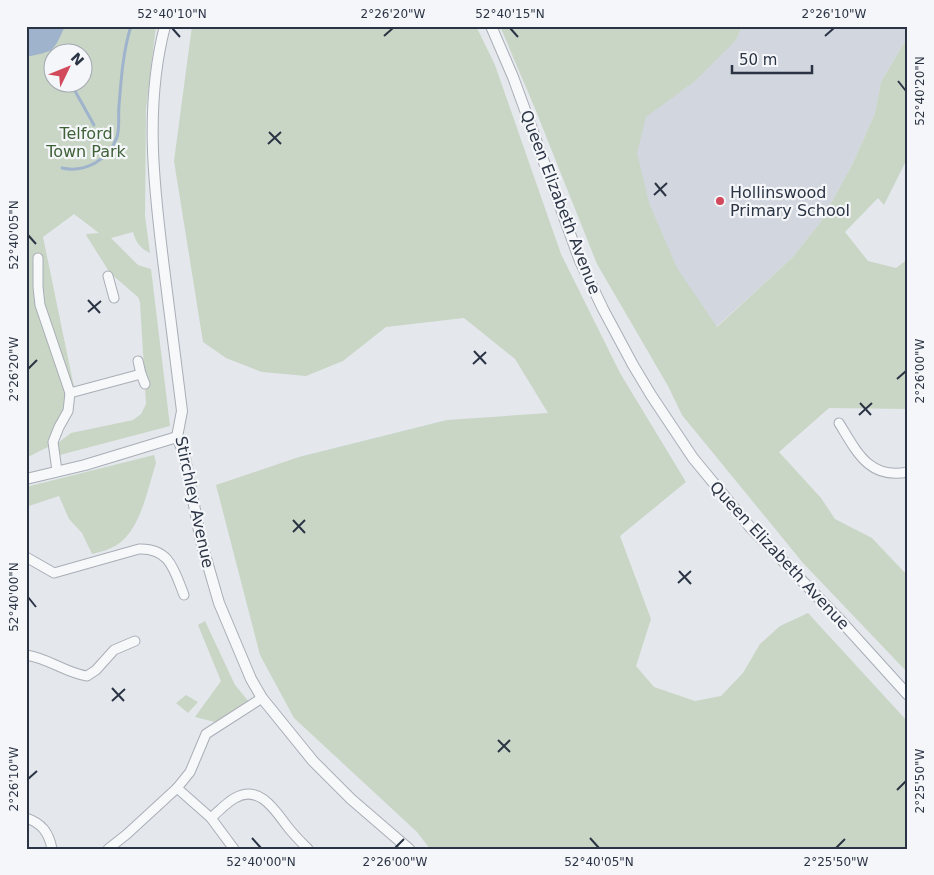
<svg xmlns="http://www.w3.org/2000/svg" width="934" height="875" font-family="'DejaVu Sans',sans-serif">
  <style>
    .built { fill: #d2d6de }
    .green { fill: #c9d6c5; fill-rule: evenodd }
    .water { fill: #9fb4cc }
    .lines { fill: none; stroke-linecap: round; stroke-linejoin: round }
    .stream { stroke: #9fb4cc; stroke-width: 3 }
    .minor-casing { stroke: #a9aeb7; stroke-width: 11 }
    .tertiary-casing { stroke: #a9aeb7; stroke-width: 12 }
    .minor { stroke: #f7f8fa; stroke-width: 9 }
    .tertiary { stroke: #f7f8fa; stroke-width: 10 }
    .ticks { fill: none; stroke: #2b3445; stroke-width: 2 }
    .poi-dot { fill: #d1495b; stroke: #f4f6f9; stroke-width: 2 }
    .labels { text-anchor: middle; stroke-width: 4.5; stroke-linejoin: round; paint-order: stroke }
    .park-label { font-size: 16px; fill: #3f6138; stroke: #f4f6f9 }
    .poi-label { font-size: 16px; fill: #2b3445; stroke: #f4f6f9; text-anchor: start }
    .street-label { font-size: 16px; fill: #2b3445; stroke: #f4f6f9 }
    .neatline { fill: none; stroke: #2b3445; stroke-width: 2 }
    .ticks-label { font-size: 12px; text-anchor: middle; fill: #2b3445 }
  </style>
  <rect width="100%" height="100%" fill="#e4e7ec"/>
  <!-- built -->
  <polygon class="built" points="742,26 908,26 908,36 881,82 875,113 853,163 820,223 792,258 683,357 604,140 736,40"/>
  <!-- green -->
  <g class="green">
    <path d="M 26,26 L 156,26 L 146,109 L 145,216 L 150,253 C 140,248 136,243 133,232 L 111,238 L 138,265 L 151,269 L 170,426 L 56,456 L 54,446 L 71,433 L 133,420 L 141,414 L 146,404 L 140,302 L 138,297 L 110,273 L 86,235 L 87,234 L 99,233 L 74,214 L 43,237 L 74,387 L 54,444 L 26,458 ZM 52,52 L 82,52 L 82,82 L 52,82 Z"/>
    <polygon points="192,26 476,26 495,65 561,254 620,373 686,482 620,536 651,619 636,666 654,687 695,701 721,696 743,673 760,644 780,626 808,613 908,722 908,849 430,849 417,832 294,718 260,655 216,485 299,457 447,420 548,413 515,359 464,318 386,327 343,361 306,376 262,372 226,358 203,342 174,161"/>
    <polygon points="500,26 742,26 736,40 695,81 646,117 637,153 649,203 677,268 717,327 792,258 820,223 853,163 875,113 881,82 908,36 908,144 906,161 884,205 878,198 845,232 868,261 896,268 908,259 908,409 829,408 779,452 821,498 835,519 872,538 908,576 908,673 803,563 682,415 668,386 597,264 536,111"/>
    <path d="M 154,455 L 156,463 C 147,490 140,536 111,548 C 105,551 98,552 92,554 L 82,533 L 69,519 L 59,496 L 26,507 L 26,487 Z"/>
    <polygon points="205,621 235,685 250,703 219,723 195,717 221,681 198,625"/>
    <polygon points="186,695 198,702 188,713 176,703"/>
  </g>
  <!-- water -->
  <path class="water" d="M 26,26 L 65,26 C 53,53 54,51 26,57 Z"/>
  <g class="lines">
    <!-- stream -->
    <g class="stream">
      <polyline points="51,51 52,53"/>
      <polyline points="70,82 94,125"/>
      <path d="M 62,168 C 85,173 109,160 117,137 C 120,128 118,116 119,106 C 121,80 123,51 131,26"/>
    </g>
    <!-- minor casing -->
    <g class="minor-casing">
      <g id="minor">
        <polyline points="38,258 38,287 40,305 70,393 68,411 59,427 53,442 57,471"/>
        <polyline points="108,276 114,298"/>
        <polyline points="141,374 145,384"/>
        <polyline points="70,393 141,374 138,361"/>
        <path d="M 839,423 C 857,452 869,480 908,472"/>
        <path d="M 26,557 L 54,573 L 139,549 C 170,548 174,570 184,595"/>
        <path d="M 26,655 C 48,658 66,673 87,676 L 96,670 L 114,650 L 135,641"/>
        <polyline points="177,788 211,818 234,849"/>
        <path d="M 26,818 C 42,823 49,833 52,849"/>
        <path d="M 211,818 C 219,811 226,803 235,798 C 259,784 275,810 287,826 C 293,834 300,841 308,849"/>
        <polyline points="108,849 127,834 177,788 190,772 206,734 262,698"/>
      </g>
    </g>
    <!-- tertiary casing -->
    <g class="tertiary-casing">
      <g id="tertiary">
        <path d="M 165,26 C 144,106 154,188 164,268 C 170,315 176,363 182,411 L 177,437 L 184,453 L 201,541 L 219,603 L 251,679 L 262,698 L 313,761 L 351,799 L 409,849"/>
        <polyline points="491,26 513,77 580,261 603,309 633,365 651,395 693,458 750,527 841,621 908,695"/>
        <polyline points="26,479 85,465 177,437"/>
      </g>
    </g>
    <!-- minor -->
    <use href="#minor" class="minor"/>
    <!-- tertiary -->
    <use href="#tertiary" class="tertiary"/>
  </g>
  <!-- ticks -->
  <path class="ticks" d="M 172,28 L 180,37M 510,28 L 518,37M 384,36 L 393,28M 825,36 L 834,28M 898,81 L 906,91M 269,132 L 281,144M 268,144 L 281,132M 655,183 L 666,196M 654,195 L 667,183M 28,235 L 36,244M 88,300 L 100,313M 88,312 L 101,301M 474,351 L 486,364M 473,364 L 486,352M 28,369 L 37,360M 897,379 L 906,371M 860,403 L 871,415M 859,415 L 872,403M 293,520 L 305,533M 293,532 L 305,520M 679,571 L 691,584M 678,583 L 691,571M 28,597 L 36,607M 112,688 L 124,701M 112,701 L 125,689M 498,740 L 510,752M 498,752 L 510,740M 28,779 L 37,771M 897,790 L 906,781M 252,838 L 261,848M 590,838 L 599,848M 395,848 L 404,839M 836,848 L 845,839"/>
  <!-- markers -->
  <circle class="poi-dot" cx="720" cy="201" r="5"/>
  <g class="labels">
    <!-- park labels -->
    <g class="park-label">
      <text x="86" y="139">Telford<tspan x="86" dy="18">Town Park</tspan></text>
    </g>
    <!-- poi labels -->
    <g class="poi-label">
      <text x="730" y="198">Hollinswood<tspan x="730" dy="18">Primary School</tspan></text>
    </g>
    <!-- street labels -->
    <g class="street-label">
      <text transform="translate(561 202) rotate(69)" y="6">Queen Elizabeth Avenue</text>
      <text transform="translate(195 502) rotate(78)" y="6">Stirchley Avenue</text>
      <text transform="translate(780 555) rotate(47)" y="6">Queen Elizabeth Avenue</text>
    </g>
  </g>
  <!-- border -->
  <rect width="934" height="875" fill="none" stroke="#f4f6f9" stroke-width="55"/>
  <!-- north arrow -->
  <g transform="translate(68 68) rotate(47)"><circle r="24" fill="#f4f6f9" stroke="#a4a8b1"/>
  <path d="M0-4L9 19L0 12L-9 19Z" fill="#d1495b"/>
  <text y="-8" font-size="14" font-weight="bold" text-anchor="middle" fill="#2b3445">N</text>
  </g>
  <!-- scale -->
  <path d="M732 65v8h80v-8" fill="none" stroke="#2b3445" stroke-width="2.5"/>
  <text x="739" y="65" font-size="15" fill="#2b3445" stroke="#f4f6f9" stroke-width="4" paint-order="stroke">50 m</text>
  <rect x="28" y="28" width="878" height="820" class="neatline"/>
  <g class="ticks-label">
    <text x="172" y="18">52°40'10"N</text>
    <text x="393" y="18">2°26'20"W</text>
    <text x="510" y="18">52°40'15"N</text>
    <text x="834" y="18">2°26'10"W</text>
    <text transform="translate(920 91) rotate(-90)" y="4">52°40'20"N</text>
    <text transform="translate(14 235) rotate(-90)" y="4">52°40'05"N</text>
    <text transform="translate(14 369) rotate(-90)" y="4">2°26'20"W</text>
    <text transform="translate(920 371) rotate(-90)" y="4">2°26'00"W</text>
    <text transform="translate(14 597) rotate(-90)" y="4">52°40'00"N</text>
    <text transform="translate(14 779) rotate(-90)" y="4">2°26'10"W</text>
    <text transform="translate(920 781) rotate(-90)" y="4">2°25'50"W</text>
    <text x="261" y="866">52°40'00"N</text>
    <text x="395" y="866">2°26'00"W</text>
    <text x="599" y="866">52°40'05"N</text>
    <text x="836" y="866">2°25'50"W</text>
  </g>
</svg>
